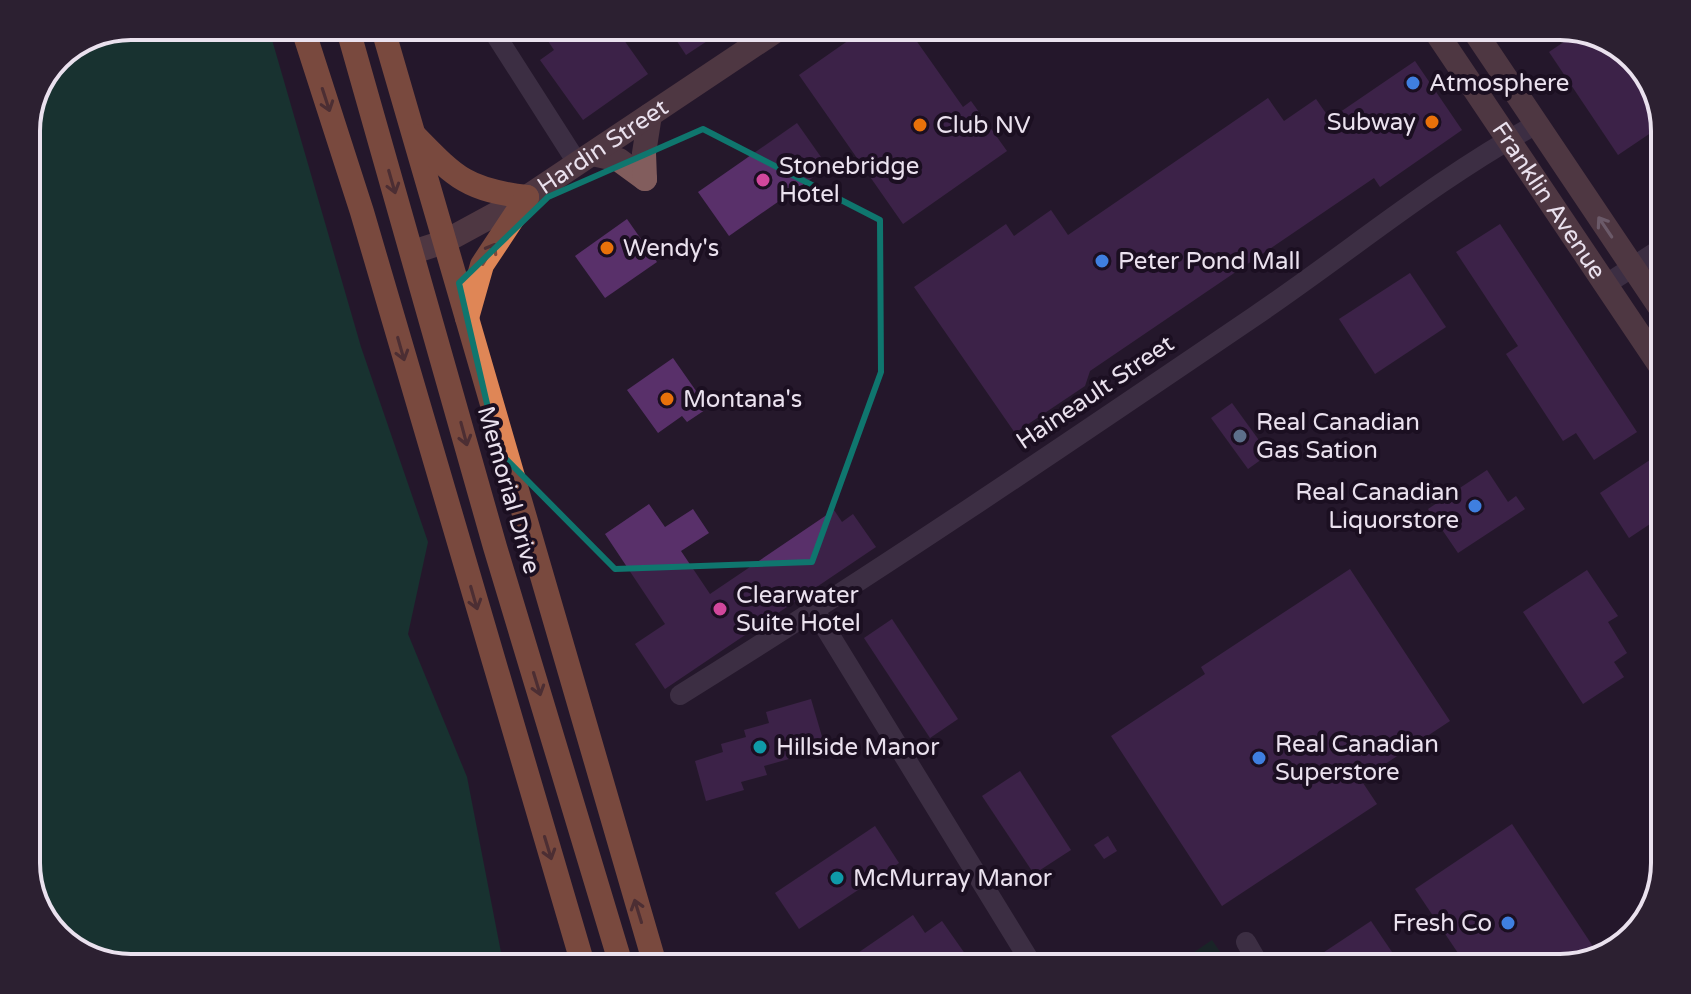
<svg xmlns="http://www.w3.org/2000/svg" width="1691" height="994" font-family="'Varela Round',sans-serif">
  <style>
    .green { fill: #0d3422 }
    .forest { fill: #095236 }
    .building { fill: #59306a }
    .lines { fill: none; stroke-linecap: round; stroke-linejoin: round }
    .street { stroke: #5a4b60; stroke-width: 20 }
    .secondary { stroke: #825d5d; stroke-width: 24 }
    .highway { stroke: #df8656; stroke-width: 24 }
    .oneway { stroke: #7d4a3c }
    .oneway2 { stroke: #c0acb4 }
    .marked { fill: none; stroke: #0f766e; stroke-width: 6; stroke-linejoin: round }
    .shop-dot { fill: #3f7fe0; stroke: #1b0f21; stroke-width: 3 }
    .food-dot { fill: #e8710a; stroke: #1b0f21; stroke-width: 3 }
    .hotel-dot { fill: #d1479c; stroke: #1b0f21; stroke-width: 3 }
    .service-dot { fill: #5c6f8a; stroke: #1b0f21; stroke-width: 3 }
    .culture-dot { fill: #0f9aa8; stroke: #1b0f21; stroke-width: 3 }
    .labels { text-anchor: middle; stroke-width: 8; stroke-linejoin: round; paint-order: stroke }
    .poi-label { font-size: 24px; fill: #eae1ee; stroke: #1b0f21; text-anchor: start }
    .street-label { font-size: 24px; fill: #eae1ee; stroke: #1b0f21 }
    .rim { fill: none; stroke: #eae1ee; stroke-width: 4 }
  </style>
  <rect width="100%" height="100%" fill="#25182b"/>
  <!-- green -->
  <polygon class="green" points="1212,940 1231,968 1171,968"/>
  <!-- forest -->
  <polygon class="forest" points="131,26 268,26 361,347 428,542 408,634 467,777 504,968 131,968 78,954 40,916 26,869 26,125 57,57"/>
  <!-- building -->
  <g class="building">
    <polygon points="538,26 614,26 648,74 583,120 540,60 554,50"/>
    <polygon points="667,26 730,26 686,55"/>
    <polygon points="869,26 906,26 963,107 971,101 1007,151 903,224 799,75"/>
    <polygon points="1580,31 1613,40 1651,78 1664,124 1618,155 1549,52"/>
    <polygon points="1415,61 1462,130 1380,187 1374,178 1090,371 1085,386 1015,433 914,287 1006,224 1014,236 1051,210 1068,235 1268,98 1284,121 1316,99 1330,119"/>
    <polygon points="797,123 828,167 729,236 698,192"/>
    <polygon points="627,219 657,262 605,298 575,256"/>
    <polygon points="1500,224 1637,432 1594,460 1576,433 1563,441 1506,354 1518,346 1456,252"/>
    <polygon points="1410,273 1446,327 1375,374 1339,319"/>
    <polygon points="673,358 708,408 687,422 682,416 658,433 627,390"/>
    <polygon points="1232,403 1269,454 1248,469 1211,418"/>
    <polygon points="1665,450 1665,514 1629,538 1600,493"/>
    <polygon points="1487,470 1508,502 1516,496 1525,509 1458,553 1428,509"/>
    <polygon points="649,504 665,527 693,509 709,533 681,551 710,594 834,510 842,522 853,514 876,547 665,689 635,644 665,624 605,534"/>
    <polygon points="1350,569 1450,721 1361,780 1377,804 1222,906 1111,736 1205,674 1201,667"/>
    <polygon points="1587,570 1618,616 1608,622 1627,653 1614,662 1624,677 1583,704 1523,612"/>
    <polygon points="892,619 958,719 930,738 864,638"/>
    <polygon points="811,699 823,740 787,750 789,759 764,766 767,775 741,782 744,790 706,801 695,761 723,752 721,744 746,737 744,730 769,723 766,712"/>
    <polygon points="1020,771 1071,850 1034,874 982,796"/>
    <polygon points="1512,824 1600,957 1560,968 1468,968 1415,889"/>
    <polygon points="875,826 899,863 799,929 775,893"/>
    <polygon points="1108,836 1117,851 1104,859 1094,845"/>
    <polygon points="913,915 925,933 942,921 975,968 929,968 922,957 906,968 836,968"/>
    <polygon points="1371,921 1394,955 1374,968 1300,968"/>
  </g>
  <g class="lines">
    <!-- street -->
    <g class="street">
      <polyline points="490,26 578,164"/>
      <polyline points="1605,285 1665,246"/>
      <polyline points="815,611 1033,966"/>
      <path d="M 680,695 C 875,574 1065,445 1255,316 C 1348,253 1436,179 1535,125"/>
      <polyline points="1246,942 1261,968"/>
    </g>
    <!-- secondary -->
    <g class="secondary">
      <path id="s1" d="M 1432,26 L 1665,373"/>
      <polyline points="1471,26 1665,315"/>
      <polyline points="593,154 619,160 645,179"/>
      <polyline points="645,179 644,153 650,115"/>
      <path id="s2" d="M 413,252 L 444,242 L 527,197 L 783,26"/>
    </g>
    <!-- highway -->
    <g class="highway">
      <polyline points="302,26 362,212 584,968"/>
      <polyline points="347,26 495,547 622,968"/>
      <polyline points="382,26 656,968"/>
      <path d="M 415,136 C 456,178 467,190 527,197"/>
      <polyline points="467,318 482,265 527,197"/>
    </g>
  </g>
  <!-- one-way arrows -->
  <defs><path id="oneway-shaft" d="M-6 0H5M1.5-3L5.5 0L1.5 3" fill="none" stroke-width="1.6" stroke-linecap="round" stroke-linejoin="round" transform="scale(2)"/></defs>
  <g class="oneway">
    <use href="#oneway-shaft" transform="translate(326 100) rotate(72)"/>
    <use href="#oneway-shaft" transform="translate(392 182) rotate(74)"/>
    <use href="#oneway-shaft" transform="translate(489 254) rotate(-59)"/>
    <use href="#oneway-shaft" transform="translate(401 349) rotate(74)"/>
    <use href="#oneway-shaft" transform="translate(464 434) rotate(75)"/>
    <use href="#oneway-shaft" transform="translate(474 598) rotate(74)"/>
    <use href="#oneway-shaft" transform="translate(537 684) rotate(73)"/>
    <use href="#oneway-shaft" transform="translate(548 848) rotate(73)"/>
    <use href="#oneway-shaft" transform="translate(638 911) rotate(-107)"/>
  </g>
  <use class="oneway2" href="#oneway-shaft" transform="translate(1605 227) rotate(-124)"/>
  <!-- marked area -->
  <path d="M0 0H1691V994H0ZM 703,129 L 880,220 L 881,372 L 812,562 L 615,569 L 498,451 L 459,283 L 548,197 Z" fill="#25182b" fill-opacity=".55" fill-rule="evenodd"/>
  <path class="marked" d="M 703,129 L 880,220 L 881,372 L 812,562 L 615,569 L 498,451 L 459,283 L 548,197 Z"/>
  <!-- markers -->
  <g class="shop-dot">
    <circle cx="1413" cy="83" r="8"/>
    <circle cx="1102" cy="261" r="8"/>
    <circle cx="1475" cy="506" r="8"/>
    <circle cx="1259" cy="758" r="8"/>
    <circle cx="1508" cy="923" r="8"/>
  </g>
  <g class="food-dot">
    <circle cx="1432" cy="122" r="8"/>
    <circle cx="920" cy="125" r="8"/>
    <circle cx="607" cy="248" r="8"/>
    <circle cx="667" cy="399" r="8"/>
  </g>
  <g class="hotel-dot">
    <circle cx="763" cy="180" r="8"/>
    <circle cx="720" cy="609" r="8"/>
  </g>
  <circle class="service-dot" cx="1240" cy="436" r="8"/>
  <g class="culture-dot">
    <circle cx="760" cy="747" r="8"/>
    <circle cx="837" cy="878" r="8"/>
  </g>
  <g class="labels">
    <!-- poi labels -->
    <g class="poi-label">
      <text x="1429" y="91">Atmosphere</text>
      <text x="1416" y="130" text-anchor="end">Subway</text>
      <text x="936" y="133">Club NV</text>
      <text x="779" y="174">Stonebridge<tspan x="779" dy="28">Hotel</tspan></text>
      <text x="623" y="256">Wendy's</text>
      <text x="1118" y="269">Peter Pond Mall</text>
      <text x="683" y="407">Montana's</text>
      <text x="1256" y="430">Real Canadian<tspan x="1256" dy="28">Gas Sation</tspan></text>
      <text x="1459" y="500" text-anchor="end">Real Canadian<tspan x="1459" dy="28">Liquorstore</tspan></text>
      <text x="736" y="603">Clearwater<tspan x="736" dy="28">Suite Hotel</tspan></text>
      <text x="1275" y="752">Real Canadian<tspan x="1275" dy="28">Superstore</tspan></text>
      <text x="776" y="755">Hillside Manor</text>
      <text x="853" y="886">McMurray Manor</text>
      <text x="1492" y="931" text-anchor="end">Fresh Co</text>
    </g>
    <!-- street labels -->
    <g class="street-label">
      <text dy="8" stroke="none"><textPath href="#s2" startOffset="218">Hardin Street</textPath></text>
      <text dy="8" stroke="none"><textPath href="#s1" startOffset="210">Franklin Avenue</textPath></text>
      <text transform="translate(1095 392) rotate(-34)" y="8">Haineault Street</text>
      <text transform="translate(509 490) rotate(74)" y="8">Memorial Drive</text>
    </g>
  </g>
  <!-- crop -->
  <path d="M0 0H1691V994H0ZM131 40H1560A91 91 0 0 1 1651 131V863A91 91 0 0 1 1560 954H131A91 91 0 0 1 40 863V131A91 91 0 0 1 131 40Z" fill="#2c2031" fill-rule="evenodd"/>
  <path class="rim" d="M131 40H1560A91 91 0 0 1 1651 131V863A91 91 0 0 1 1560 954H131A91 91 0 0 1 40 863V131A91 91 0 0 1 131 40Z"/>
</svg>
